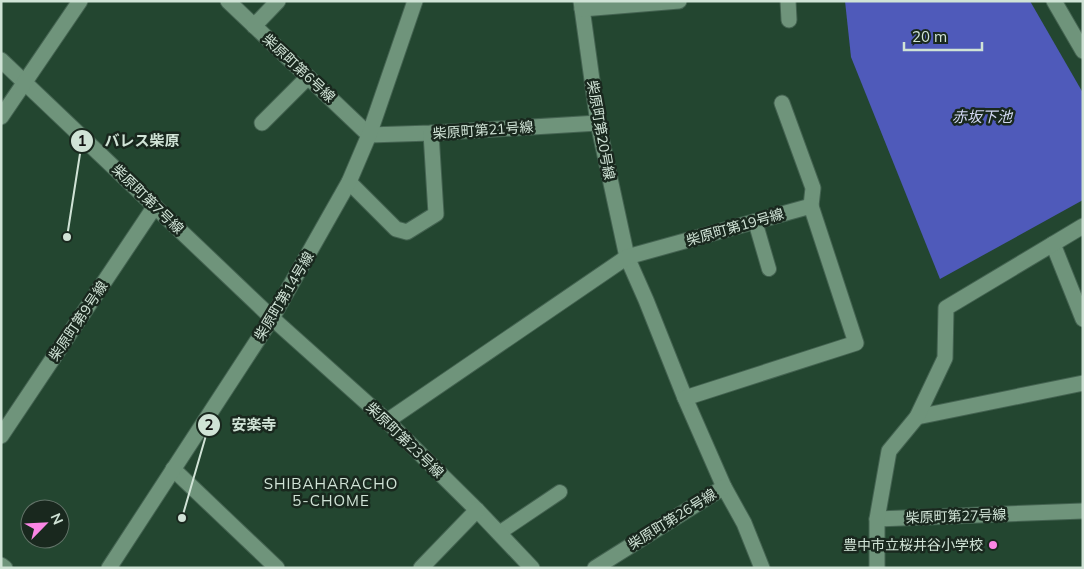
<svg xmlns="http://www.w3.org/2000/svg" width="1084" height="569" font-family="Mulish,'Noto Sans JP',sans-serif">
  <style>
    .water { fill: #4f5aba }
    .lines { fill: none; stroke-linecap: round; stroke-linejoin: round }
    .lane-casing { stroke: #446351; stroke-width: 16 }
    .street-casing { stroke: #446351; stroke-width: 17 }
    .lane { stroke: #6f947b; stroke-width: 14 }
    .street { stroke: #6f947b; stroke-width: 15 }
    .poi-dot { fill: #fb86e5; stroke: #19281e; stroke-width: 2 }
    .labels { text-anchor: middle; stroke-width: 5; stroke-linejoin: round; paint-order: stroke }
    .street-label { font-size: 14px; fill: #d0e3d6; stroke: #19281e }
    .poi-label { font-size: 14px; fill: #d0e3d6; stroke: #19281e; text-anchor: end }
    .water-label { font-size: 15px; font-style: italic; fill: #d1d7f1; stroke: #19281e }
    .neighbourhood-label { font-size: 15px; letter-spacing: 1px; fill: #d0e3d6; stroke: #19281e }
    .leader { fill: none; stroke: #d0e3d6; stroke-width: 2 }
    .callout-dot { fill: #d0e3d6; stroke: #19281e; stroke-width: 2 }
    .mark-label { font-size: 15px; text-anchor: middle; font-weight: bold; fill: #111 }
    .callout-label { font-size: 15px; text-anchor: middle; font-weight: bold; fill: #d0e3d6; stroke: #19281e; stroke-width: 5; stroke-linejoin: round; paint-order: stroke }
  </style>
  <rect width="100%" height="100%" fill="#234630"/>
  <!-- water -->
  <polygon class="water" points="845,1 1030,1 1083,93 1083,200 940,279 851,57"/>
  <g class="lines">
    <!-- lane casing -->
    <g class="lane-casing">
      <g id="lane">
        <polyline points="755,221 769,269"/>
        <polyline points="499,533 560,492"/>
      </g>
    </g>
    <!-- street casing -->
    <g class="street-casing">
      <g id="street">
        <polyline points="228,1 369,135 431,133 598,123"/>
        <polyline points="581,1 598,123 627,257 646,300 685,398 724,487 744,523 762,568"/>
        <polyline points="788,1 789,20"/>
        <polyline points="1054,1 1083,51"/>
        <polyline points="582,9 679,1"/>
        <polyline points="254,26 278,1"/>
        <polyline points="1,60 272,318 387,421 477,510 532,568"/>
        <polyline points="782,103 813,188 811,206"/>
        <polyline points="1,117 80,1"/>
        <polyline points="262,123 308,77"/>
        <polyline points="349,182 396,229 407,232 436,214 431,133"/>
        <polyline points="1053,244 1083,319"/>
        <polyline points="917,417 1083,383"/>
        <polyline points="387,421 627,257 811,206 856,343 685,398"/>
        <polyline points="1,436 155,206"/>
        <polyline points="173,469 277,568"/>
        <polyline points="877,519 1083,511"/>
        <polyline points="1,565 5,568"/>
        <polyline points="109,568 272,318 349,182 369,135 415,1"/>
        <polyline points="421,568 477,510"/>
        <polyline points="595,568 724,487"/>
        <polyline points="877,568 877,519 889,451 917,417 945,358 946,308 1083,226"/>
      </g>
    </g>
    <!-- lane -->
    <use href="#lane" class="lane"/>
    <!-- street -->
    <use href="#street" class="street"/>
  </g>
  <!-- markers -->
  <circle class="poi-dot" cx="993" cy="545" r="5"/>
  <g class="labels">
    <!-- street labels -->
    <g class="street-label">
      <text transform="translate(299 68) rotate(43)" y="5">柴原町第6号線</text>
      <text transform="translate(483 130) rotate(-4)" y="5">柴原町第21号線</text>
      <text transform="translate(601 130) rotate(80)" y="5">柴原町第20号線</text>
      <text transform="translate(148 199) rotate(44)" y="5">柴原町第7号線</text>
      <text transform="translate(735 227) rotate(-16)" y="5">柴原町第19号線</text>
      <text transform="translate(284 296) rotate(-59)" y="5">柴原町第14号線</text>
      <text transform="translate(78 321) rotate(-56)" y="5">柴原町第9号線</text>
      <text transform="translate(405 440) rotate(44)" y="5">柴原町第23号線</text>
      <text transform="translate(956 516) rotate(-2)" y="5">柴原町第27号線</text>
      <text transform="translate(672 519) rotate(-32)" y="5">柴原町第26号線</text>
    </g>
    <!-- poi labels -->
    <g class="poi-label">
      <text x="983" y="550">豊中市立桜井谷小学校</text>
    </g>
    <!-- water labels -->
    <g class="water-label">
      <text x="982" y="122">赤坂下池</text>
    </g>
    <!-- neighbourhood labels -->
    <g class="neighbourhood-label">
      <text x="331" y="489">SHIBAHARACHO<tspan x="331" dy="17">5-CHOME</tspan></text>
    </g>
  </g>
  <!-- callouts -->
  <path class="leader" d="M67 237L82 141M182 518L209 425"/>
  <g class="callout-dot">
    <circle cx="67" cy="237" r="5"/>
    <circle cx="182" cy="518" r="5"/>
    <circle cx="82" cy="141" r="12"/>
    <circle cx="209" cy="425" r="12"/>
  </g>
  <g class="mark-label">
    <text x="82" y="146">1</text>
    <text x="209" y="430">2</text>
  </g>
  <g class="callout-label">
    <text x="142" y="146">バレス柴原</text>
    <text x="254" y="430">安楽寺</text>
  </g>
  <!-- border -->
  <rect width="1084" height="569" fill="none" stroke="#d0e3d6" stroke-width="5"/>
  <!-- north arrow -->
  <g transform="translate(45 524) rotate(66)"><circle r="24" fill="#19281e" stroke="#627368"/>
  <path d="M0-4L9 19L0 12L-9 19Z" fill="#fb86e5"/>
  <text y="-8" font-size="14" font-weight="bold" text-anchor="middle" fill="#d0e3d6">N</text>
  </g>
  <!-- scale -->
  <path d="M904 42v8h78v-8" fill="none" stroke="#d0e3d6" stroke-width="2.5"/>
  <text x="912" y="42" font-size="15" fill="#d0e3d6" stroke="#19281e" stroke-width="4" paint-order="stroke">20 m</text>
</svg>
